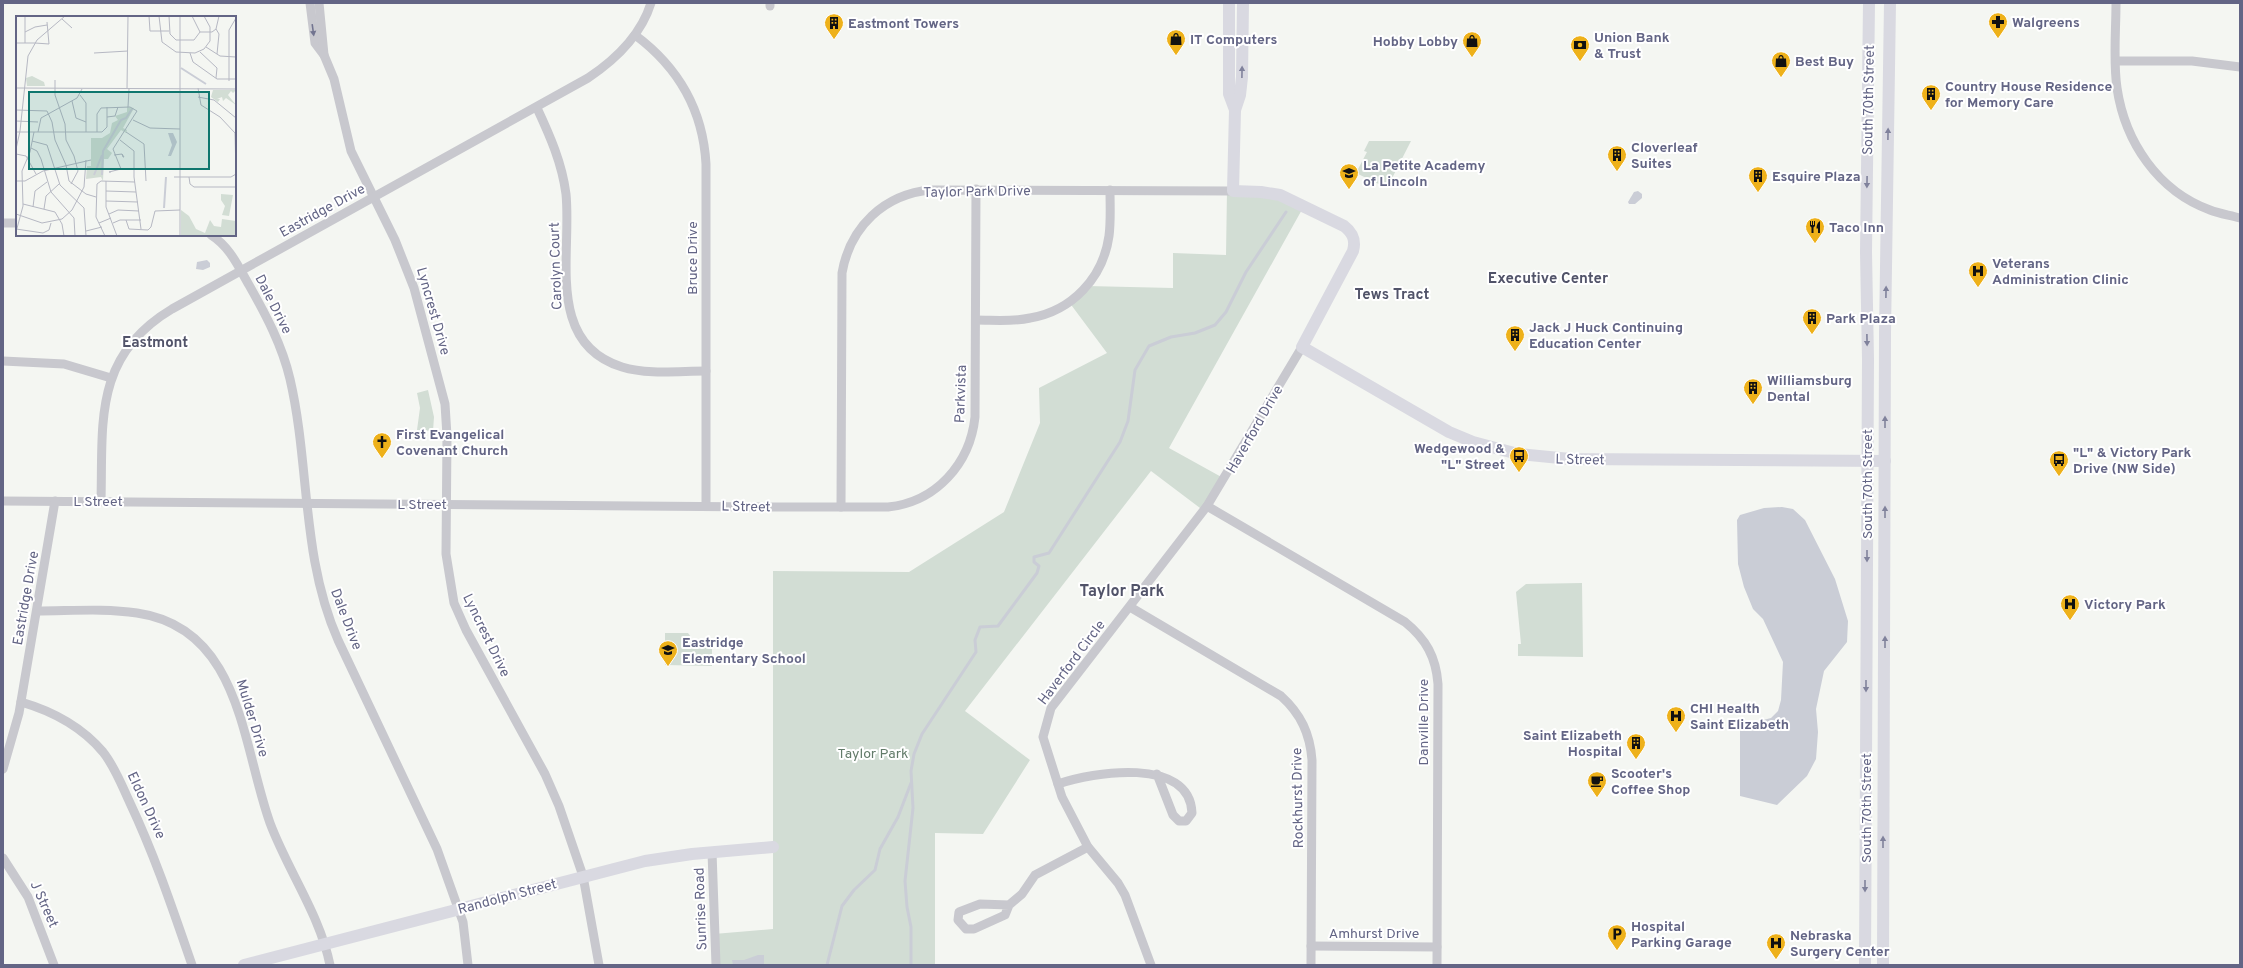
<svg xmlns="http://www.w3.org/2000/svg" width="2243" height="968" font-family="Overpass,sans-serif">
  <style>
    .green { fill: #d2ddd4 }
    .water { fill: #cacdd6 }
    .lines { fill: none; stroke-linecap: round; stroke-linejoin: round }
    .stream { stroke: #cacdd6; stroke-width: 3 }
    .street { stroke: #c8c8ce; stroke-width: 9 }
    .secondary { stroke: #d9d9e1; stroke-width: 12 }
    .oneway { fill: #727490 }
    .oneway2 { fill: #80829c }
    .labels { text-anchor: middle; stroke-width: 4; stroke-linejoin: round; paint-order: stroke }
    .poi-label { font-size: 14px; font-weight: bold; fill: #636585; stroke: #fff; text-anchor: start }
    .street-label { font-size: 14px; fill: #636585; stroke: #fff }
    .park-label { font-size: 14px; fill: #627b69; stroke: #fff }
    .neighbourhood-label { font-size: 15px; font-weight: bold; fill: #515369; stroke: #fff }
    .quarter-label { font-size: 16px; font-weight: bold; fill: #515369; stroke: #fff }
    .inset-river { fill: none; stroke: #cacdd6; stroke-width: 2 }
    .inset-road { fill: none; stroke: #b6b8c3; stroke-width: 1 }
    .view { fill: #0f766e; fill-opacity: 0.15; stroke: #0f766e; stroke-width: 2 }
    .inset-edge { fill: none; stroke: #636585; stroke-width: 2 }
  </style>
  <rect width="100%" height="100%" fill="#f4f6f2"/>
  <!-- green -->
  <g class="green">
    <polygon points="1369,141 1411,141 1387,188 1356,173 1367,152 1364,151"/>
    <polygon points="1227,191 1261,192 1304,206 1169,448 1225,479 1204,511 1151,471 965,711 1030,760 983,834 935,833 935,965 716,965 714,934 773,929 773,571 909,572 1004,512 1040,423 1039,388 1107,353 1069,302 1087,286 1173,288 1173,253 1226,255"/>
    <polygon points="428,390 434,417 433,431 417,430 420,408 417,393"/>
    <polygon points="1582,583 1583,657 1518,656 1518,644 1521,644 1516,592 1526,584"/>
    <polygon points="665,633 688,633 697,645 712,645 712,666 665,665"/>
  </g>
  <!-- water -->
  <g class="water">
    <polygon points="1638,191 1642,194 1642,198 1635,204 1629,204 1628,202 1634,192"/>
    <polygon points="207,260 210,263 210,267 203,270 196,269 197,262"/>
    <polygon points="1782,507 1793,509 1805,520 1835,579 1848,621 1847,642 1824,671 1816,709 1818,732 1816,759 1807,776 1777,805 1740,796 1740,726 1771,718 1778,711 1781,700 1783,662 1763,619 1753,609 1744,587 1738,564 1737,520 1740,515 1764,508"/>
    <polygon points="758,955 764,955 764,965 733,965 732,960 744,960"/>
  </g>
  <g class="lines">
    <!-- stream -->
    <g class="stream">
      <polyline points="827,965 842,906 854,890 875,870 880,849 898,817 911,783"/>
      <polyline points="911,965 911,927 907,907 905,881 913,808 911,771 914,754 922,734 976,652 975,640 980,627 998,626 1037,573 1039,566 1034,562 1034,557 1049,553 1120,442 1128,421 1135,370 1149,346 1171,337 1195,333 1215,325 1226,312 1246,272 1286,212"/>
    </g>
    <!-- street -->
    <g class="street">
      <polyline points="310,3 315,43 324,55 334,79 351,151 395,240 414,288 445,404 447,436 446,554 454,603 466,630 545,774 559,806 583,876 599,965"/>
      <polyline points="319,3 324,55"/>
      <path d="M 2116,3 C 2116,31 2113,61 2117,88 C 2125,142 2158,191 2210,210 C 2220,214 2230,215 2240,218"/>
      <polyline points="770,6 770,3"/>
      <path d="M 635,35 C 678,67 703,110 706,164 L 706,506"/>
      <polyline points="2116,61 2192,61 2240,67"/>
      <path d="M 537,108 C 550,136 562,163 566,194 C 572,254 545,343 622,367 C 648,375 679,371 706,371"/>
      <polyline points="3,223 17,223"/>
      <path d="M 211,235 C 230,247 238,266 249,285 C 266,315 282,345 290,379 C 310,465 301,557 338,640 L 437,849 L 463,922 L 468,965"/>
      <path d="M 976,320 C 994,320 1013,322 1030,318 C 1072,311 1103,278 1109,236 C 1111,221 1110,205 1110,190"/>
      <polyline points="3,361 64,364 111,378"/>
      <path d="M 3,501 L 772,507 L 888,507 C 936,502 970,464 975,417 L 976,189"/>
      <path d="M 101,501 C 103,422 93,356 172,309 L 588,78 C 615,60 641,35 651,3"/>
      <path d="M 1207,506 L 1405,622 C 1426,639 1436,657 1438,684 L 1437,965"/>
      <path d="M 841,507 L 842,273 C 850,227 884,194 931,190 L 1233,191"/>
      <path d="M 1130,607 L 1281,696 C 1301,714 1310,734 1312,760 L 1311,965"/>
      <path d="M 37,611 C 70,611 104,608 137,613 C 241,628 242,745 270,823 C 288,871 320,915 330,965"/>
      <path d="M 21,702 C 52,711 82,727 103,752 C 115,767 122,786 130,803 C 155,856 173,910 192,965"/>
      <polyline points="3,769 19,713 55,501"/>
      <path d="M 1058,784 C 1092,772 1190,756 1192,813 L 1186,821 L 1179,821 L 1173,815 L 1157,774"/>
      <polyline points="712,852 716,965"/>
      <polyline points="3,858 28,897 54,965"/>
      <polyline points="1009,905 980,904 959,912 958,920 966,929 974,929 1005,915 1009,905 1022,894 1035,875 1088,847"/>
      <polyline points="1311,946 1437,947"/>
      <polyline points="1151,965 1125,895 1118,883 1088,847 1062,797 1043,737 1051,708 1207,506 1302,347"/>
    </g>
    <!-- secondary -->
    <g class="secondary">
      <polyline points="1229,3 1229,94 1235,110"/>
      <path d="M 1243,3 L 1242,77 L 1240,95 L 1235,110 L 1233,191 L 1261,192 L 1280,195 L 1344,226 C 1353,233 1356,240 1353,251 L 1302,347 L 1449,432 L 1473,442 L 1518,454 L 1570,459 L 1885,461"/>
      <polyline points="244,965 645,861 692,854 773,847"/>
      <polyline points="1865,965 1868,359 1866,252 1869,3"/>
      <polyline points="1883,965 1885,333 1890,3"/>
    </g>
  </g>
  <!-- one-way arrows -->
  <defs><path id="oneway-solid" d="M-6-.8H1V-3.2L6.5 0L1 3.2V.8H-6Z"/></defs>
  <use class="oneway" href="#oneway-solid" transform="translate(313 30) rotate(82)"/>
  <g class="oneway2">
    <use href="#oneway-solid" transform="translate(1242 72) rotate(-89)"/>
    <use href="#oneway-solid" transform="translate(1888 134) rotate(-89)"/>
    <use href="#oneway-solid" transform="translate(1867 182) rotate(91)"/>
    <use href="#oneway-solid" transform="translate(1886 292) rotate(-89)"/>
    <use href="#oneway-solid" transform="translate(1867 340) rotate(89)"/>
    <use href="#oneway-solid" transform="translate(1885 422) rotate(-90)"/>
    <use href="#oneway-solid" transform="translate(1885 512) rotate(-90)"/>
    <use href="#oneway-solid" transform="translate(1867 556) rotate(90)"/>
    <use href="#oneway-solid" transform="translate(1885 642) rotate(-90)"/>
    <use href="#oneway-solid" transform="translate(1866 686) rotate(90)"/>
    <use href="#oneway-solid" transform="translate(1883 842) rotate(-90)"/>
    <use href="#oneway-solid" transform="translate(1865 886) rotate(90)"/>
  </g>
  <!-- icons -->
  <defs>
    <g id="pharmacy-pin" transform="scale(1)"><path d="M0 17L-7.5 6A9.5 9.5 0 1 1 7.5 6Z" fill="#eeb11a" stroke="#fff"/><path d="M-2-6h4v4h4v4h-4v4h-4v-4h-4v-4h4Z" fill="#111"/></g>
    <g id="building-pin" transform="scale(1)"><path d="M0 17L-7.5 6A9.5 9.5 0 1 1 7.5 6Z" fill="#eeb11a" stroke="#fff"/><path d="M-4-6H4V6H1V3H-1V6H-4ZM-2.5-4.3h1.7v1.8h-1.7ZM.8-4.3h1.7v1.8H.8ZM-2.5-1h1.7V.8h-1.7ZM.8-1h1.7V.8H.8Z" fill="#111"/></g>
    <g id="shop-pin" transform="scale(1)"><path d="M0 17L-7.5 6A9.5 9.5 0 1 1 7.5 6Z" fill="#eeb11a" stroke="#fff"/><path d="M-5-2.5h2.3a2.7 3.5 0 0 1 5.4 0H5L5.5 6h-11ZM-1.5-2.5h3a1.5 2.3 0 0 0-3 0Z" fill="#111"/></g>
    <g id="bank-pin" transform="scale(1)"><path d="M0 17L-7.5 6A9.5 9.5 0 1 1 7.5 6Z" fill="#eeb11a" stroke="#fff"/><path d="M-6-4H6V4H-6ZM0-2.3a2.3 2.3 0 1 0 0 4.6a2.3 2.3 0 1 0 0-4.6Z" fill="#111"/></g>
    <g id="school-pin" transform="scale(1)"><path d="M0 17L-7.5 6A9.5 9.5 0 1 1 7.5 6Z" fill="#eeb11a" stroke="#fff"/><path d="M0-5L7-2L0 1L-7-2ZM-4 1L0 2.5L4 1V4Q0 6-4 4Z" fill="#111"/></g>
    <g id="restaurant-pin" transform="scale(1)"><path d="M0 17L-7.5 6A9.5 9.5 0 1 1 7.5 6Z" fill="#eeb11a" stroke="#fff"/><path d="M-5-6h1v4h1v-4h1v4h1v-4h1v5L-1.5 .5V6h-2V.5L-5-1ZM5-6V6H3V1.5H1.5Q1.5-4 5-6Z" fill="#111"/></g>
    <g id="hospital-pin" transform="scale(1)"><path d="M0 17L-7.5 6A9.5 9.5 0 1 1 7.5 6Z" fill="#eeb11a" stroke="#fff"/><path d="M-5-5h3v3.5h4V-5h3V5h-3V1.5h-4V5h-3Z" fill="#111"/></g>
    <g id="church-pin" transform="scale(1)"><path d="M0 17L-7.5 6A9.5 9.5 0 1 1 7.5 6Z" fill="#eeb11a" stroke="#fff"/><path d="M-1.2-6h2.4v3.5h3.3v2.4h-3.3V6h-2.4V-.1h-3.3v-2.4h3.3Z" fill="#111"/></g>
    <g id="bus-pin" transform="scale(1)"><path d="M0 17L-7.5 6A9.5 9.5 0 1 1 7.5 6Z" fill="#eeb11a" stroke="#fff"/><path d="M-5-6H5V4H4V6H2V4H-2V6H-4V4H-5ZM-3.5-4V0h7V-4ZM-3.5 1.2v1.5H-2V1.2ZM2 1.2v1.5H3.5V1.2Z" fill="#111"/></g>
    <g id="cafe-pin" transform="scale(1)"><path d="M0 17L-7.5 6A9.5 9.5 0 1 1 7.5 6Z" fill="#eeb11a" stroke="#fff"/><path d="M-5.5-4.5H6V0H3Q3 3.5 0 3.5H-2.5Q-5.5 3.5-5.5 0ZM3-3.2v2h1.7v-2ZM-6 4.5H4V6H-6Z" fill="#111"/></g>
    <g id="parking-pin" transform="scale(1)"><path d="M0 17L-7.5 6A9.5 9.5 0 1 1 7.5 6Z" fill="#eeb11a" stroke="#fff"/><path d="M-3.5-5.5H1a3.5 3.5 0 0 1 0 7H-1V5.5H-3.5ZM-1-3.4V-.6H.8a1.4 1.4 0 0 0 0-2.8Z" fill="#111"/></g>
  </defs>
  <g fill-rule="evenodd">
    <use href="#pharmacy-pin" x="1998" y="22"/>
    <use href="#building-pin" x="834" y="23"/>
    <use href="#shop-pin" x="1176" y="39"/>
    <use href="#shop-pin" x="1472" y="41"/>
    <use href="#bank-pin" x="1580" y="45"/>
    <use href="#shop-pin" x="1781" y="61"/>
    <use href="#building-pin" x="1931" y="94"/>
    <use href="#building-pin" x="1617" y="155"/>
    <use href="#school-pin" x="1349" y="173"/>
    <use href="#building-pin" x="1758" y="176"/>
    <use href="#restaurant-pin" x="1815" y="227"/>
    <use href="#hospital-pin" x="1978" y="271"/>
    <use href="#building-pin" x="1812" y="318"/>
    <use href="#building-pin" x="1515" y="335"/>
    <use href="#building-pin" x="1753" y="388"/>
    <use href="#church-pin" x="382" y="442"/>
    <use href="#bus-pin" x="1519" y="456"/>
    <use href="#bus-pin" x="2059" y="460"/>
    <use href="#hospital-pin" x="2070" y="604"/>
    <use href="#school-pin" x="668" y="650"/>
    <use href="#hospital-pin" x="1676" y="716"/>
    <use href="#building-pin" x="1636" y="743"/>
    <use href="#cafe-pin" x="1597" y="781"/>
    <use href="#parking-pin" x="1617" y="934"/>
    <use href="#hospital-pin" x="1776" y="943"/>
  </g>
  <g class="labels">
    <!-- poi labels -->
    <g class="poi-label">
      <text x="2012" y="27">Walgreens</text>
      <text x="848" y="28">Eastmont Towers</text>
      <text x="1594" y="42">Union Bank<tspan x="1594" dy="16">&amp; Trust</tspan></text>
      <text x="1190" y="44">IT Computers</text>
      <text x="1458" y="46" text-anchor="end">Hobby Lobby</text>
      <text x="1795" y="66">Best Buy</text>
      <text x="1945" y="91">Country House Residence<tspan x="1945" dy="16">for Memory Care</tspan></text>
      <text x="1631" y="152">Cloverleaf<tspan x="1631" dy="16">Suites</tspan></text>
      <text x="1363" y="170">La Petite Academy<tspan x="1363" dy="16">of Lincoln</tspan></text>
      <text x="1772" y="181">Esquire Plaza</text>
      <text x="1829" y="232">Taco Inn</text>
      <text x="1992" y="268">Veterans<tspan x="1992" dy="16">Administration Clinic</tspan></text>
      <text x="1826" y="323">Park Plaza</text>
      <text x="1529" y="332">Jack J Huck Continuing<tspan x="1529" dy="16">Education Center</tspan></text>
      <text x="1767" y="385">Williamsburg<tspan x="1767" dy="16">Dental</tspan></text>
      <text x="396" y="439">First Evangelical<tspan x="396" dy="16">Covenant Church</tspan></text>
      <text x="1505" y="453" text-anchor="end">Wedgewood &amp;<tspan x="1505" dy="16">"L" Street</tspan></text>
      <text x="2073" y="457">"L" &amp; Victory Park<tspan x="2073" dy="16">Drive (NW Side)</tspan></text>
      <text x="2084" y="609">Victory Park</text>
      <text x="682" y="647">Eastridge<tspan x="682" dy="16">Elementary School</tspan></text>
      <text x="1690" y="713">CHI Health<tspan x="1690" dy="16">Saint Elizabeth</tspan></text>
      <text x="1622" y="740" text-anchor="end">Saint Elizabeth<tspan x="1622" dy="16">Hospital</tspan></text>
      <text x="1611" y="778">Scooter's<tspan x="1611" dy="16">Coffee Shop</tspan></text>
      <text x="1631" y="931">Hospital<tspan x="1631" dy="16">Parking Garage</tspan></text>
      <text x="1790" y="940">Nebraska<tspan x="1790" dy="16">Surgery Center</tspan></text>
    </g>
    <!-- street labels -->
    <g class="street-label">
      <text transform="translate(1868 100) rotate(-89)" y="5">South 70th Street</text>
      <text transform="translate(977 191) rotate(-1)" y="5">Taylor Park Drive</text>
      <text transform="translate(322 210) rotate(-29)" y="5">Eastridge Drive</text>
      <text transform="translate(692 258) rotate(-90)" y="5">Bruce Drive</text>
      <text transform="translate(555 266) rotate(-92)" y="5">Carolyn Court</text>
      <text transform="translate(274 304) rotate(63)" y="5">Dale Drive</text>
      <text transform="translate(434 311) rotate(74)" y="5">Lyncrest Drive</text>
      <text transform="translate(960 394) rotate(-88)" y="5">Parkvista</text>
      <text transform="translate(1254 429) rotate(-60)" y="5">Haverford Drive</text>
      <text transform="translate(1580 459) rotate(1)" y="5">L Street</text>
      <text transform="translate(1867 484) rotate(-90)" y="5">South 70th Street</text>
      <text x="98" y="506">L Street</text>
      <text x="422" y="509">L Street</text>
      <text transform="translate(746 506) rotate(1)" y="5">L Street</text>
      <text transform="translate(25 598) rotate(-80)" y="5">Eastridge Drive</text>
      <text transform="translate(347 619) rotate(69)" y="5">Dale Drive</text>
      <text transform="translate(487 635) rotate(64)" y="5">Lyncrest Drive</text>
      <text transform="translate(1071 662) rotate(-53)" y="5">Haverford Circle</text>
      <text transform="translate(253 718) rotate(73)" y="5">Mulder Drive</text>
      <text transform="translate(1423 722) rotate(-90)" y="5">Danville Drive</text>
      <text transform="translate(1297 798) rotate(-91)" y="5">Rockhurst Drive</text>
      <text transform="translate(147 805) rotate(65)" y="5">Eldon Drive</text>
      <text transform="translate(1866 808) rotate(-90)" y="5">South 70th Street</text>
      <text transform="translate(507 896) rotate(-15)" y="5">Randolph Street</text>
      <text transform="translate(45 904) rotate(66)" y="5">J Street</text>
      <text transform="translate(700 909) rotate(-92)" y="5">Sunrise Road</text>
      <text x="1374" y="938">Amhurst Drive</text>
    </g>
    <!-- park labels -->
    <g class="park-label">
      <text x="873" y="758">Taylor Park</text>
    </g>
    <!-- neighbourhood labels -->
    <g class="neighbourhood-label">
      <text x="1548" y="283">Executive Center</text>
      <text x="1392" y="299">Tews Tract</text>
      <text x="155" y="347">Eastmont</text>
    </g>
    <!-- quarter labels -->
    <g class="quarter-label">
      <text x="1122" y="596">Taylor Park</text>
    </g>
  </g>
  <!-- overview -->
  <g transform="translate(16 16)">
    <rect width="220" height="220" fill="#f4f6f2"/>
    <path d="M 16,60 L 28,66 L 29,70 L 11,70 L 10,62 ZM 185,74 L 220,74 L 217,77 L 215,75 L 212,79 L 220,89 L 210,82 L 207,85 L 206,81 L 201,83 L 204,83 L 202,86 L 195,81 L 197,74 ZM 111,91 L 118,92 L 107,112 L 111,114 L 110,117 L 105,114 L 91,133 L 96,137 L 92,143 L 88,143 L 87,165 L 85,161 L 70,163 L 71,150 L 75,150 L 75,122 L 86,122 L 94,117 L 96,107 L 102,104 L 99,100 L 111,96 ZM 205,178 L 217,179 L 213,200 L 206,199 L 209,190 L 205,184 ZM 165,194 L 173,200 L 180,213 L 189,217 L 194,204 L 198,210 L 205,211 L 206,203 L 220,205 L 220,220 L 165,220 Z" fill="#d2ddd4"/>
    <path d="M 152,117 L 157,117 L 161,126 L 155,140 L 152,140 L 156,129 Z" fill="#cacdd6"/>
    <path class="inset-river" d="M 165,52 L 190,68M 78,159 L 86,139M 86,159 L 87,135 L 105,104 L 110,102 L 116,93M 148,192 L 150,161"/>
    <path class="inset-road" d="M 133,0 L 134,15 L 153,15M 143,0 L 146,26 L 160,36 L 179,37 L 188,33 L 194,25 L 194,11 L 188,0M 153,0 L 154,18 L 160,24 L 178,24 L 184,16M 176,0 L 184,16M 46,3 L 56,12M 200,13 L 203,18 L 201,38M 200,13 L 203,0M 9,16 L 19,11 L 31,9M 184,16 L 196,16 L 200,13M 0,27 L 19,27M 9,27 L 9,0M 19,27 L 33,28 L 31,6M 190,31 L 204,40 L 220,41M 184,36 L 201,52 L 200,62M 78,37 L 112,35M 174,37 L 177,46 L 201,63 L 220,63M 39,64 L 39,79 L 49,108 L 50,124 L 58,140 L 62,155 L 55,168M 213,65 L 213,14 L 220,2M 0,72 L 220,73M 111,73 L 112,0M 64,79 L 70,87 L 70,116M 182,81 L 198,84 L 220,102M 56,85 L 60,102 L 70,106M 112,91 L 113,73M 0,94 L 31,95 L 36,106 L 39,124 L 50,149 L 53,165 L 70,178 L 80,181M 91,101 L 99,100 L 102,91M 117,104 L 134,112 L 164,113M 0,105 L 22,106M 0,116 L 86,116 L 91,111 L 91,91M 22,116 L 25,102 L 61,82 L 66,73M 81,116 L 81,98 L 85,92 L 114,91 L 121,95 L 97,133 L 105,153M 110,116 L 128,128 L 130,165M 104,124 L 118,135 L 118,161 L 125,213M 16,125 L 31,129 L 44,169 L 68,192 L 70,220M 15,132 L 21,135 L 25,143 L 35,176 L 58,202 L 59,220M 0,133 L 4,115 L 12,40 L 21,24 L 49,0M 0,138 L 10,140 L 20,158M 98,139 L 106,138 L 108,141 L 107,141 L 106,138M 95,156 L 93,156 L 105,153M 158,161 L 215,161 L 220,158 L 219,117 L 204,101 L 185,89 L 182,72M 173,161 L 174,168 L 178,171 L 220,171M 0,165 L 9,165 L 27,155 L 75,144M 90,165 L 90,191 L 101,220M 90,175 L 120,176M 90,185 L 122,186M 7,188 L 39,196 L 46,208 L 48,220M 17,191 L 19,175 L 31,166M 28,193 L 30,180 L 43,168M 0,198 L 26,207 L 46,203 L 56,194 L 68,171 L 70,144M 93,198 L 102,194 L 123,195M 110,204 L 113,213 L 132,214 L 135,211 L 139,195 L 164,194M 83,207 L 95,202M 97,207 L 104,204 L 125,204M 0,213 L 27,217 L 33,214 L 35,207M 70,215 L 86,211M 0,216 L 7,190 L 6,155 L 14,136 L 18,116M 89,220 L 80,201 L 81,168 L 85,165 L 119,166M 164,220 L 164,0"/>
    <path class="view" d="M 13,76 L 193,76 L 193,153 L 13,153 Z"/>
    <rect width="220" height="220" class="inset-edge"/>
  </g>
  <!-- border -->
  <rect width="2243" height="968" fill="none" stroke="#636585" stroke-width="8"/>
</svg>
